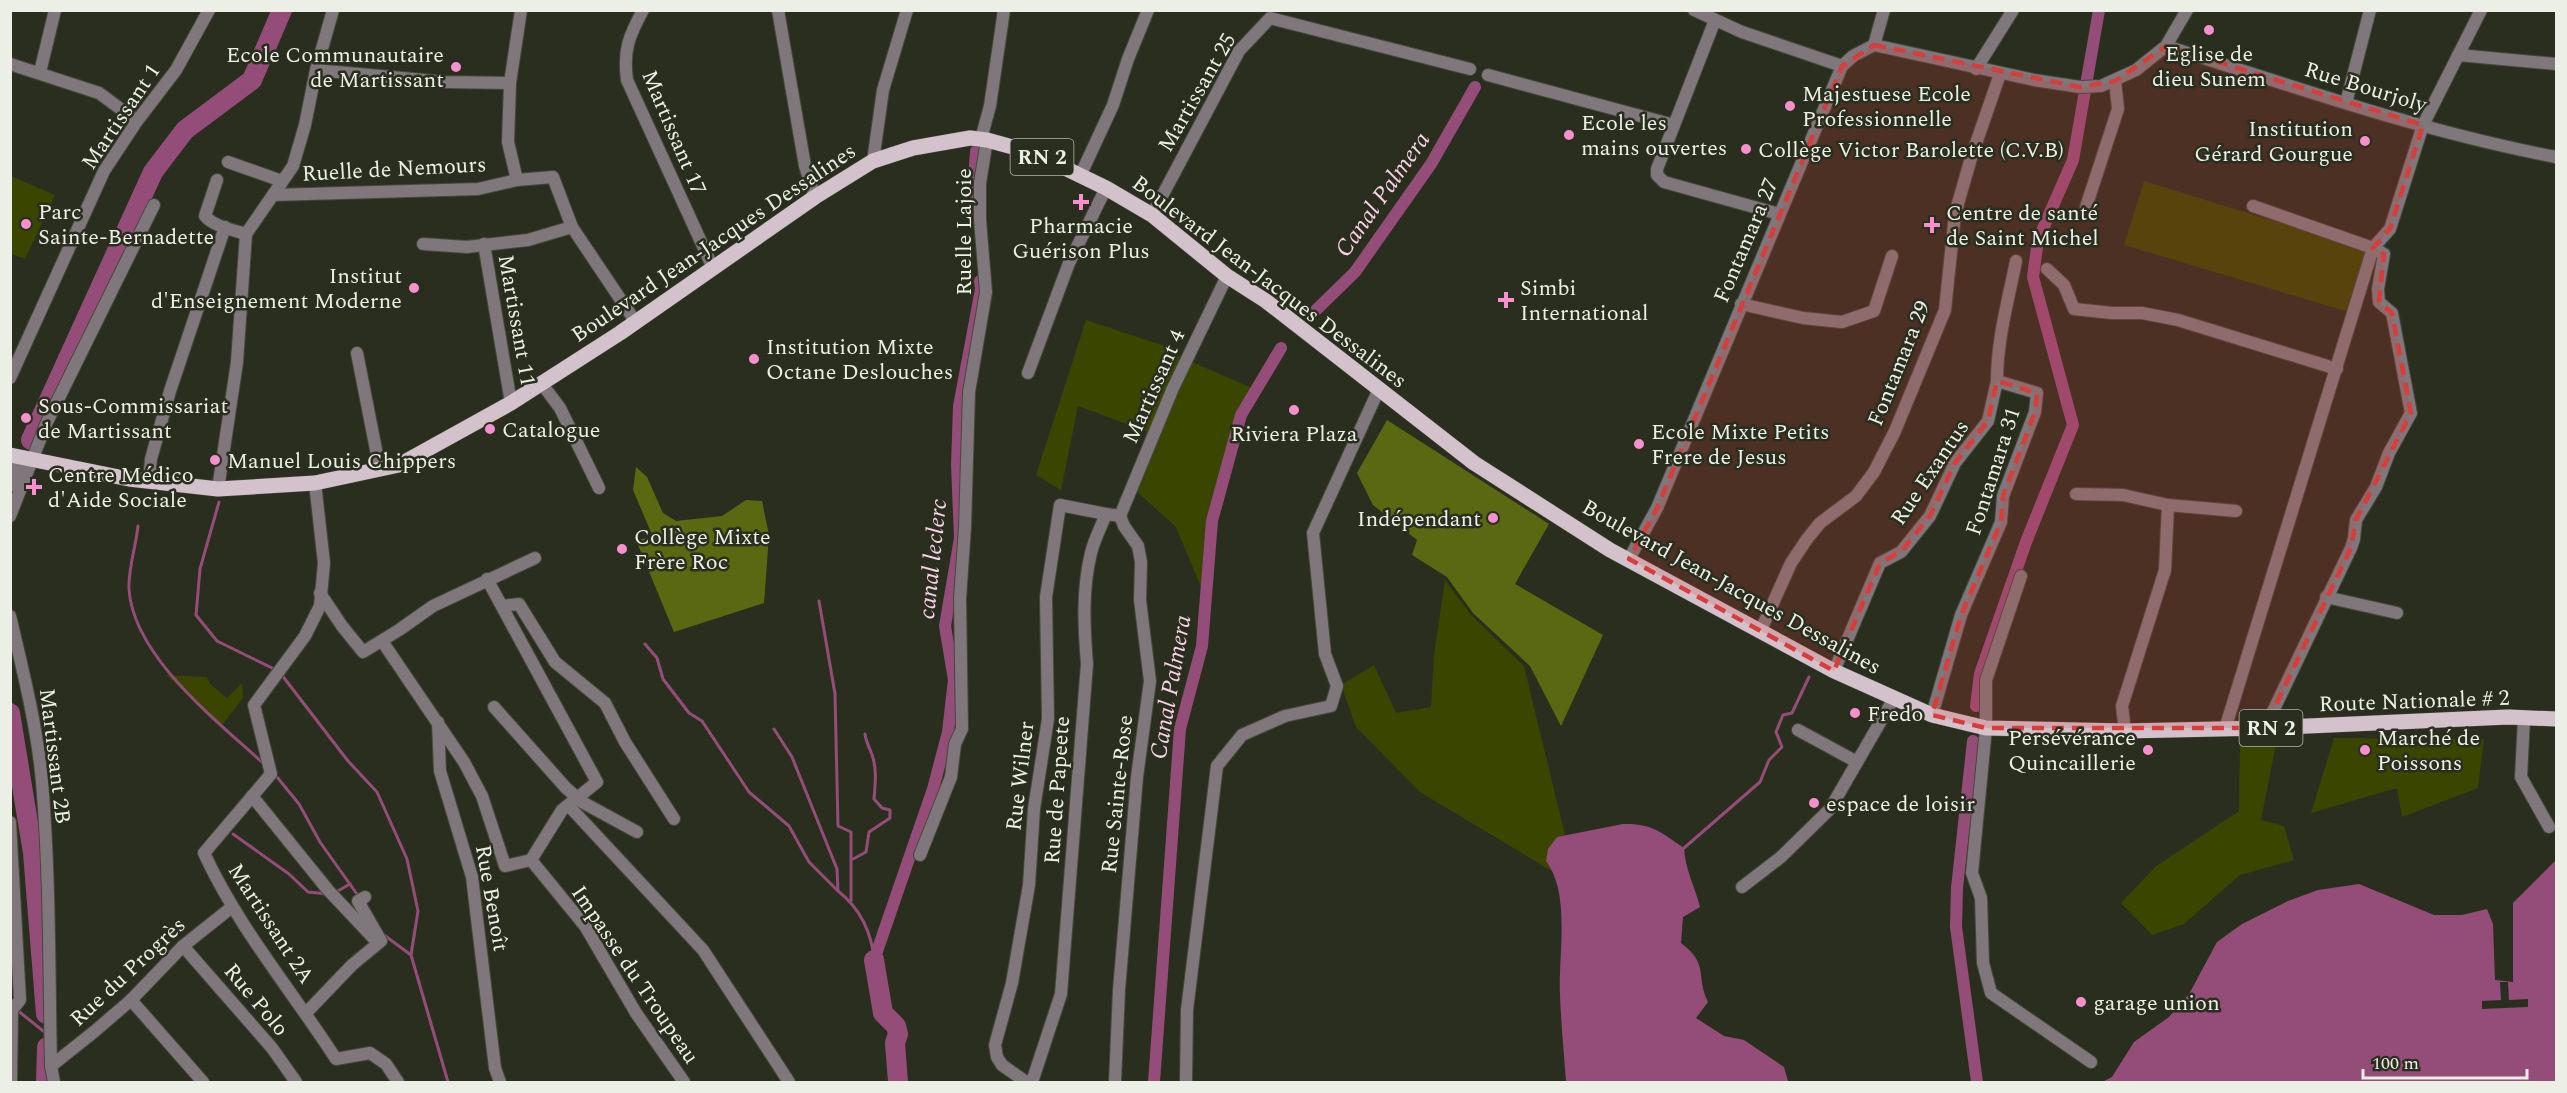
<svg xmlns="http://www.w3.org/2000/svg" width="2567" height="1093" font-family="Spectral,serif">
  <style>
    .green { fill: #3a4500 }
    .forest { fill: #5a6911 }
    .water { fill: #944d78 }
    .pier { fill: #2a2e1f }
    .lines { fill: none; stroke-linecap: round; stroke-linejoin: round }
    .stream { stroke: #944d78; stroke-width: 3 }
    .canal { stroke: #944d78; stroke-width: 12 }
    .river { stroke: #944d78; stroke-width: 20 }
    .minor-casing { stroke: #45493b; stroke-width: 14 }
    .primary-casing { stroke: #45493b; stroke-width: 16 }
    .minor { stroke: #7f777b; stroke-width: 12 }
    .primary { stroke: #d3c2cb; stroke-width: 15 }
    .marked { fill: #d83c3b; fill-opacity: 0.2; stroke: #d83c3b; stroke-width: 4.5; stroke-dasharray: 12 8; stroke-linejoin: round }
    .poi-dot { fill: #f790cd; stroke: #2a2e1f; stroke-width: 2 }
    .labels { text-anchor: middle; stroke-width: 5; stroke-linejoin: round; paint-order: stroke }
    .shield { fill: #2a2e1f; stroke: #b2b5aa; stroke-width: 1.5 }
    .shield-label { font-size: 21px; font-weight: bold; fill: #ecefe5 }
    .poi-label { font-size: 22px; fill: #ecefe5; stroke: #2a2e1f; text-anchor: start }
    .street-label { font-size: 22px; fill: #ecefe5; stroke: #2a2e1f }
    .water-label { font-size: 24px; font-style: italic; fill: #fbd1e8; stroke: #2a2e1f }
  </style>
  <rect width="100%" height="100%" fill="#2a2e1f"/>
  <!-- green -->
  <g class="green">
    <polygon points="11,176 55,195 25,259 11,254"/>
    <polygon points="2144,181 2377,253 2356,314 2124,245"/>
    <polygon points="1086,320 1177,350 1178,356 1257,390 1245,411 1201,587 1176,527 1135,490 1156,435 1078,406 1061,490 1036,475"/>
    <path d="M 1445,580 L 1471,615 L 1524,666 L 1565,835 C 1553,838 1548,849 1546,861 L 1555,873 L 1420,792 L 1356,727 L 1341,685 L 1374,665 L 1396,713 L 1431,707 L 1434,655 Z"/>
    <polygon points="166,675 207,677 210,684 227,698 242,683 243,698 222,725"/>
    <polygon points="2334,738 2484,739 2478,788 2402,817 2397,788 2311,813"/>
    <polygon points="2277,739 2261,820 2284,826 2294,860 2240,875 2184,924 2152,935 2121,903 2155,867 2239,811 2240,742"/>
  </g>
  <!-- forest -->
  <g class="forest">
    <polygon points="1387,420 1549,524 1515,584 1603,635 1561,726 1530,666 1473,613 1447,577 1412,555 1417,540 1373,505 1357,473"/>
    <polygon points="636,467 647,477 663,513 676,521 722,516 746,500 762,501 769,535 764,603 674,632 636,540 653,537 633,490"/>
  </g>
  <!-- water -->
  <g class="water">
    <path d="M 1623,824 C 1651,823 1661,832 1684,848 C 1685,869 1695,887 1700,907 L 1683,917 L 1681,943 C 1710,965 1695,975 1708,1002 L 1696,1018 L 1724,1036 L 1744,1040 L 1784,1067 L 1788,1081 L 1794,1082 L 1566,1082 C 1564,1053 1561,1024 1560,995 C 1558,955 1571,894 1546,861 L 1548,849 L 1557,837 Z"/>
    <polygon points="2556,860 2556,1082 2102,1082 2112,1077 2134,1042 2169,1017 2189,994 2217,942 2242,924 2288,901 2318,890 2359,884 2434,915 2462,915 2487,909 2493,924 2495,980 2513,982 2513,903"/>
  </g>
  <!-- pier -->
  <polygon class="pier" points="2500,982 2508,982 2509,1000 2528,999 2528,1007 2482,1009 2482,1001 2501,1000"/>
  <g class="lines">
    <!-- stream -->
    <g class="stream">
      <polyline points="219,502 200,569 196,615 217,641 274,669"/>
      <path d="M 138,526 C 136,546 128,569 129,589 C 133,656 217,721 263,763"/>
      <polyline points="819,601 835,694 838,826 851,832 851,901"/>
      <polyline points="645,644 657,658 663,679 689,713 702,721 749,792 789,826 809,862 838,891"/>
      <polyline points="281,674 348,761 377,792 407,859 418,911 411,955"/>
      <path d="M 774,729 L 792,757 L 837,869 L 838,891 C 860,908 872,933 874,960"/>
      <polyline points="277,777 299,804 320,842 359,897"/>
      <polyline points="233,834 289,874 308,892 327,894"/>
      <polyline points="1684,848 1760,782 1769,760 1782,747 1776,732 1783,715 1792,713 1809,677"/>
      <path d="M 853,859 L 866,852 L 869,832 L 890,818 L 890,810 L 882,808 L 874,799 C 875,785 877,772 873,758 C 871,750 866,743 865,734"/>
      <polyline points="336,892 350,884"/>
      <polyline points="384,935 411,955 448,1082"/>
      <polyline points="17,1010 47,1034"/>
    </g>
    <!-- canal -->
    <g class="canal">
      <polyline points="975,219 973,193 976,151"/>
      <polyline points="1311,315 1355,272 1431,164 1475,87"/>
      <polyline points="1976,706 1980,674 2026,542 2073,425 2033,277 2038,240 2073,160 2099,10"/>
      <polyline points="1973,741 1957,888 1956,927 1977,1082"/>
      <polyline points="874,960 933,789 948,732 954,680 945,626 960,538 957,465 959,406 981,289 980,281"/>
      <polyline points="1154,1082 1180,729 1202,646 1212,521 1241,415 1281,348"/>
    </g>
    <!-- river -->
    <g class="river">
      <polyline points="31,440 153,172 185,130 252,80 282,10"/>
      <polyline points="10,713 33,853 46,1014"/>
      <polyline points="874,960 883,1013 896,1026 898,1034 895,1043 898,1082"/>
      <polyline points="46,1082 47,1047"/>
    </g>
    <!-- minor casing -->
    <g class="minor-casing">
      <g id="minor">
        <path d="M 643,10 C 629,36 623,50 627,80 L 713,268"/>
        <polyline points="778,10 805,166 815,197"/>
        <polyline points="1694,10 1742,32 1842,66"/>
        <polyline points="1715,20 1657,169 1657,175 1664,182 1779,214"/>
        <polyline points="1874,45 1884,10"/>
        <path d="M 2166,46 C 2295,87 2423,132 2556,157"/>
        <polyline points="2458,55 2556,64"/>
        <polyline points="10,64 99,93 137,121"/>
        <polyline points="1976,69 2013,10"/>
        <polyline points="316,70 445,82 510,83"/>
        <polyline points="40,72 55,10"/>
        <polyline points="1488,75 1674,125"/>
        <polyline points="2346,103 2370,10"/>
        <polyline points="981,139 990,106 1004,10"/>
        <polyline points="873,161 883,90 907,10"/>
        <polyline points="228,162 282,181"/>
        <polyline points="1081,174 1113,105 1128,59 1148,10"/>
        <path d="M 217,180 L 205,216 C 213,226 233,230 246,234"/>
        <polyline points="517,180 508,142 510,83 521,10"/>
        <polyline points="273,195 478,189 517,180 553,177 572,227 635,321"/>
        <polyline points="2086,207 2118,109 2115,81"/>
        <polyline points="1152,215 1239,51 1270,18 1470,69"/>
        <polyline points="246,234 293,166 305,125 316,70 333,10"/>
        <polyline points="423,244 467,247 528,240 572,227"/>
        <polyline points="484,244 511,403"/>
        <polyline points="2047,269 2064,285 2074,309 2112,313 2142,313 2178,320 2337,369"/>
        <polyline points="1741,304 1803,318 1842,322 1874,311 1892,256"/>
        <polyline points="357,353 380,470"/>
        <polyline points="1028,373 1069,263 1106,188"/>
        <polyline points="10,378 104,171 137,121 176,70 209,10"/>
        <polyline points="542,384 560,408 599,488"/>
        <polyline points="149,481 151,459 170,391 225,227"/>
        <path d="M 315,483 L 324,563 L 320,606 L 305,636 L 254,705 L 271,774 L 204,853 C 238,927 292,991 336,1059 L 370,1053 L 386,1064 L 398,1082"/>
        <polyline points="10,486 21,457"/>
        <polyline points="218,489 237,362 246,234"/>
        <polyline points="2076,494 2123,495 2168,505 2236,511"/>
        <polyline points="10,516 47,422 154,205"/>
        <polyline points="1120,516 1173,388 1227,276"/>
        <polyline points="1629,559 1657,508 1842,66 1853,56 1874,45 2034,80 2080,87 2101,86 2136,70 2166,46 2187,10"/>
        <polyline points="2021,576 1986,680 1986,728 1972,873 1981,898 1983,963 1991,993 2091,1062"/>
        <polyline points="320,593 342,626 363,652 399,630 433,606 535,558"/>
        <polyline points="2326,597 2397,613"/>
        <polyline points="502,606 519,604 555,662 605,703 625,742 674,819"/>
        <path d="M 10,616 C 23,671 37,726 42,782 C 50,876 49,972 51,1066 L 54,1082"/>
        <polyline points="1760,632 1791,563 1807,539 1820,523 1856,496 1874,472 1895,431 1945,310 1955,214 1971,158 2000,74"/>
        <polyline points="382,641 464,762 482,796 505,866 531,860 562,810 597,782 487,579"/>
        <polyline points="1834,671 1880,563 1901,552 1930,516 1955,463 1988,421 1997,381"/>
        <polyline points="494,707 566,788 582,802 637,832"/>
        <path d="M 1932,715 L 1961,615 L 2001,522 L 2003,496 L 2035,412 L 2037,393 L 1997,381 C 1997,340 2008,301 2016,261"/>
        <polyline points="2524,718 2521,777 2549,827"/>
        <polyline points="438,722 440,771 472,877 495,1068 500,1082"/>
        <polyline points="2265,728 2351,548 2354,539 2356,520 2376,487 2389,453 2411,413 2392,313 2379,302 2378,289 2384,254 2373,248 2390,229 2423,125 2481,10"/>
        <polyline points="2225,729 2373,248 2253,206"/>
        <polyline points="1798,730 1857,762"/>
        <polyline points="2125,731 2122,706 2165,570 2168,505"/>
        <polyline points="252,796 328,890 378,943"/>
        <polyline points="569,806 703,950 789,1082"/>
        <polyline points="10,822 20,1000 12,1010 11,1082"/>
        <polyline points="920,855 951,777 955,744 962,729 960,599 965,527 969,392 986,292 980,220 980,183 987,140"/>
        <polyline points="531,860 585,926 636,1013 684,1082"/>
        <polyline points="1742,887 1781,857 1830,809 1893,700"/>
        <polyline points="183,946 272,1048 296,1082"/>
        <polyline points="131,1000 203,1082"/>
        <polyline points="306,1013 352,965 381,941 358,901 365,897"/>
        <polyline points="51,1066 95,1031 131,1000 183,946 232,907"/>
        <polyline points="1026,1082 1002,1065 997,1057 995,1045 1012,983 1029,885 1034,809 1048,719 1046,597 1060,505 1106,514"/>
        <path d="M 1032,1082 L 1061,994 L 1087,664 C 1084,628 1082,589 1091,553 C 1094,540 1101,527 1106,514 L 1120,516"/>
        <polyline points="1115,1082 1119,990 1137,777 1150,681 1140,600 1141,562 1138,546 1124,526 1120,516"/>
        <polyline points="1186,1082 1187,1010 1217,766 1242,735 1285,716 1331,706 1337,686 1325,654 1313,533 1379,389"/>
      </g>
    </g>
    <!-- primary casing -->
    <g class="primary-casing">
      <polyline id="primary" points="10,455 129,479 218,489 315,483 399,465 511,403 620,333 815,197 873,161 913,148 970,138 987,140 1034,153 1106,188 1152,215 1227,276 1266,301 1474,463 1610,550 1834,671 1932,715 1986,728 2125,731 2265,728 2508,717 2556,719"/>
    </g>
    <!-- minor -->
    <use href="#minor" class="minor"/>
    <!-- primary -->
    <use href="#primary" class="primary"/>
  </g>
  <!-- marked area -->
  <path class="marked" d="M 1874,45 L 2080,87 L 2115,81 L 2166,46 L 2423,125 L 2390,229 L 2373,248 L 2384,254 L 2379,302 L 2392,313 L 2411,413 L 2356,520 L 2351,548 L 2265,728 L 1986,728 L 1932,715 L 1961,615 L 2001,522 L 2003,496 L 2035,412 L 2037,393 L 1997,381 L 1988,421 L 1955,463 L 1930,516 L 1901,552 L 1880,563 L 1834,671 L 1629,559 L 1657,508 L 1842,66 Z"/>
  <!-- markers -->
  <g class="poi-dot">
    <circle cx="2209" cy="30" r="6"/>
    <circle cx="456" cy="67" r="6"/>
    <circle cx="1790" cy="106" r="6"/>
    <circle cx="1569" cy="135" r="6"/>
    <circle cx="2365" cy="141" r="6"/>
    <circle cx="1746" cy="149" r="6"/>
    <path d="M1078 193h6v6h6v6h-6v6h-6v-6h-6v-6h6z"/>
    <circle cx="26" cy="224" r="6"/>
    <path d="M1929 216h6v6h6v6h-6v6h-6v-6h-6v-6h6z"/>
    <circle cx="414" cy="288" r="6"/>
    <path d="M1503 291h6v6h6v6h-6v6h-6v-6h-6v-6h6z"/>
    <circle cx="754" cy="359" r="6"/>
    <circle cx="1294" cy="410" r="6"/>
    <circle cx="26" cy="418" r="6"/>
    <circle cx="490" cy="429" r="6"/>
    <circle cx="1639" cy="444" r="6"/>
    <circle cx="215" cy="460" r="6"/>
    <path d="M31 478h6v6h6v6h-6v6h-6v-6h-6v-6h6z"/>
    <circle cx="1493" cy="518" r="6"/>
    <circle cx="622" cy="549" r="6"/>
    <circle cx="1855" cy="713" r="6"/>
    <circle cx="2148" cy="750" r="6"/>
    <circle cx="2365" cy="750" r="6"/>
    <circle cx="1814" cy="803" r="6"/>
    <circle cx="2081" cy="1002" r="6"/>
  </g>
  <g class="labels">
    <!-- shield labels -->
    <g class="shield">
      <rect x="1010.5" y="139" width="63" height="36" rx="4.5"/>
      <rect x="2239.5" y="710" width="63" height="36" rx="4.5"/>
    </g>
    <g class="shield-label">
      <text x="1042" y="164">RN 2</text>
      <text x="2271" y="735">RN 2</text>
    </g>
    <!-- poi labels -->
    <g class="poi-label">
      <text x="2209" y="61" text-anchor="middle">Eglise de<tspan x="2209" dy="25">dieu Sunem</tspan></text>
      <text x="444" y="62" text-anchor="end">Ecole Communautaire<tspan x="444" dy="25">de Martissant</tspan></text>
      <text x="1802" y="101">Majestuese Ecole<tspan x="1802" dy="25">Professionnelle</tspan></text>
      <text x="1581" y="130">Ecole les<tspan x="1581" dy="25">mains ouvertes</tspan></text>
      <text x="2353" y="136" text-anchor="end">Institution<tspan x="2353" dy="25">Gérard Gourgue</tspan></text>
      <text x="1758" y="157">Collège Victor Barolette (C.V.B)</text>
      <text x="38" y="219">Parc<tspan x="38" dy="25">Sainte-Bernadette</tspan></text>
      <text x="1946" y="220">Centre de santé<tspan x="1946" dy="25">de Saint Michel</tspan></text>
      <text x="1081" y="233" text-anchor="middle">Pharmacie<tspan x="1081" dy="25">Guérison Plus</tspan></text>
      <text x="402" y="283" text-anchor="end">Institut<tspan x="402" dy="25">d'Enseignement Moderne</tspan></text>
      <text x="1520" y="295">Simbi<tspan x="1520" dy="25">International</tspan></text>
      <text x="766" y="354">Institution Mixte<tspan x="766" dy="25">Octane Deslouches</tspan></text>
      <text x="38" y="413">Sous-Commissariat<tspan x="38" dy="25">de Martissant</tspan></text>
      <text x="502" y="437">Catalogue</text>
      <text x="1651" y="439">Ecole Mixte Petits<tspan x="1651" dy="25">Frere de Jesus</tspan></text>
      <text x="1294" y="441" text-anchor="middle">Riviera Plaza</text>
      <text x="227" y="468">Manuel Louis Chippers</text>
      <text x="48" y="482">Centre Médico<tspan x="48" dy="25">d'Aide Sociale</tspan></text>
      <text x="1481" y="526" text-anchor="end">Indépendant</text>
      <text x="634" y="544">Collège Mixte<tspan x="634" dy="25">Frère Roc</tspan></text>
      <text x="1867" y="721">Fredo</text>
      <text x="2136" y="745" text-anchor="end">Persévérance<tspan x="2136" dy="25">Quincaillerie</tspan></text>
      <text x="2377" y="745">Marché de<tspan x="2377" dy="25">Poissons</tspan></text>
      <text x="1826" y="811">espace de loisir</text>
      <text x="2093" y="1010">garage union</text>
    </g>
    <!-- street labels -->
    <g class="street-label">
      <text transform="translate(2366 86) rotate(17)" y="8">Rue Bourjoly</text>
      <text transform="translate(1196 92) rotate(-60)" y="8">Martissant 25</text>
      <text transform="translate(120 116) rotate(-56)" y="8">Martissant 1</text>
      <text transform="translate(675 132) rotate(67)" y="8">Martissant 17</text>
      <text transform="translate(394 168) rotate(-3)" y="8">Ruelle de Nemours</text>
      <text transform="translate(963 232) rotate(-90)" y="8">Ruelle Lajoie</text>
      <text transform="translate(1745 240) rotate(-67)" y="8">Fontamara 27</text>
      <text transform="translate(713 242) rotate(-34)" y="8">Boulevard Jean-Jacques Dessalines</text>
      <text transform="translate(1270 281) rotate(37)" y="8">Boulevard Jean-Jacques Dessalines</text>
      <text transform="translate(518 320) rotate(80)" y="8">Martissant 11</text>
      <text transform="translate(1898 363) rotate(-68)" y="8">Fontamara 29</text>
      <text transform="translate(1153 386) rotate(-66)" y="8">Martissant 4</text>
      <text transform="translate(1992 471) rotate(-72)" y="8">Fontamara 31</text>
      <text transform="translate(1929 472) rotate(-56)" y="8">Rue Exantus</text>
      <text transform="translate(1732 586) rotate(29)" y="8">Boulevard Jean-Jacques Dessalines</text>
      <text transform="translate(2414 700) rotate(-2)" y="8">Route Nationale # 2</text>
      <text transform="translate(56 756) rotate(83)" y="8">Martissant 2B</text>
      <text transform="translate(1019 776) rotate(-83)" y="8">Rue Wilner</text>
      <text transform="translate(1056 790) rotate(-86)" y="8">Rue de Papeete</text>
      <text transform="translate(1116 794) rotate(-84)" y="8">Rue Sainte-Rose</text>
      <text transform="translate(493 898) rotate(80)" y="8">Rue Benoît</text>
      <text transform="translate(272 923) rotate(57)" y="8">Martissant 2A</text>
      <text transform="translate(127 971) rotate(-43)" y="8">Rue du Progrès</text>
      <text transform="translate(636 974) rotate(56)" y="8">Impasse du Troupeau</text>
      <text transform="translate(257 999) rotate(50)" y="8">Rue Polo</text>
    </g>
    <!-- water labels -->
    <g class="water-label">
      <text transform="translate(1382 194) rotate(-55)" y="8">Canal Palmera</text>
      <text transform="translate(932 559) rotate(-84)" y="8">canal leclerc</text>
      <text transform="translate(1170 687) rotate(-80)" y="8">Canal Palmera</text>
    </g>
  </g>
  <!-- border -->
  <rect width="2567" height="1093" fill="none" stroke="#ecefe5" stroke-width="24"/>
  <!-- scale -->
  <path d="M2363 1069v9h164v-9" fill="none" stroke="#ecefe5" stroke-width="3"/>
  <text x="2372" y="1069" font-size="18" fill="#ecefe5" stroke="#2a2e1f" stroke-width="4.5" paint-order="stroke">100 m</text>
</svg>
